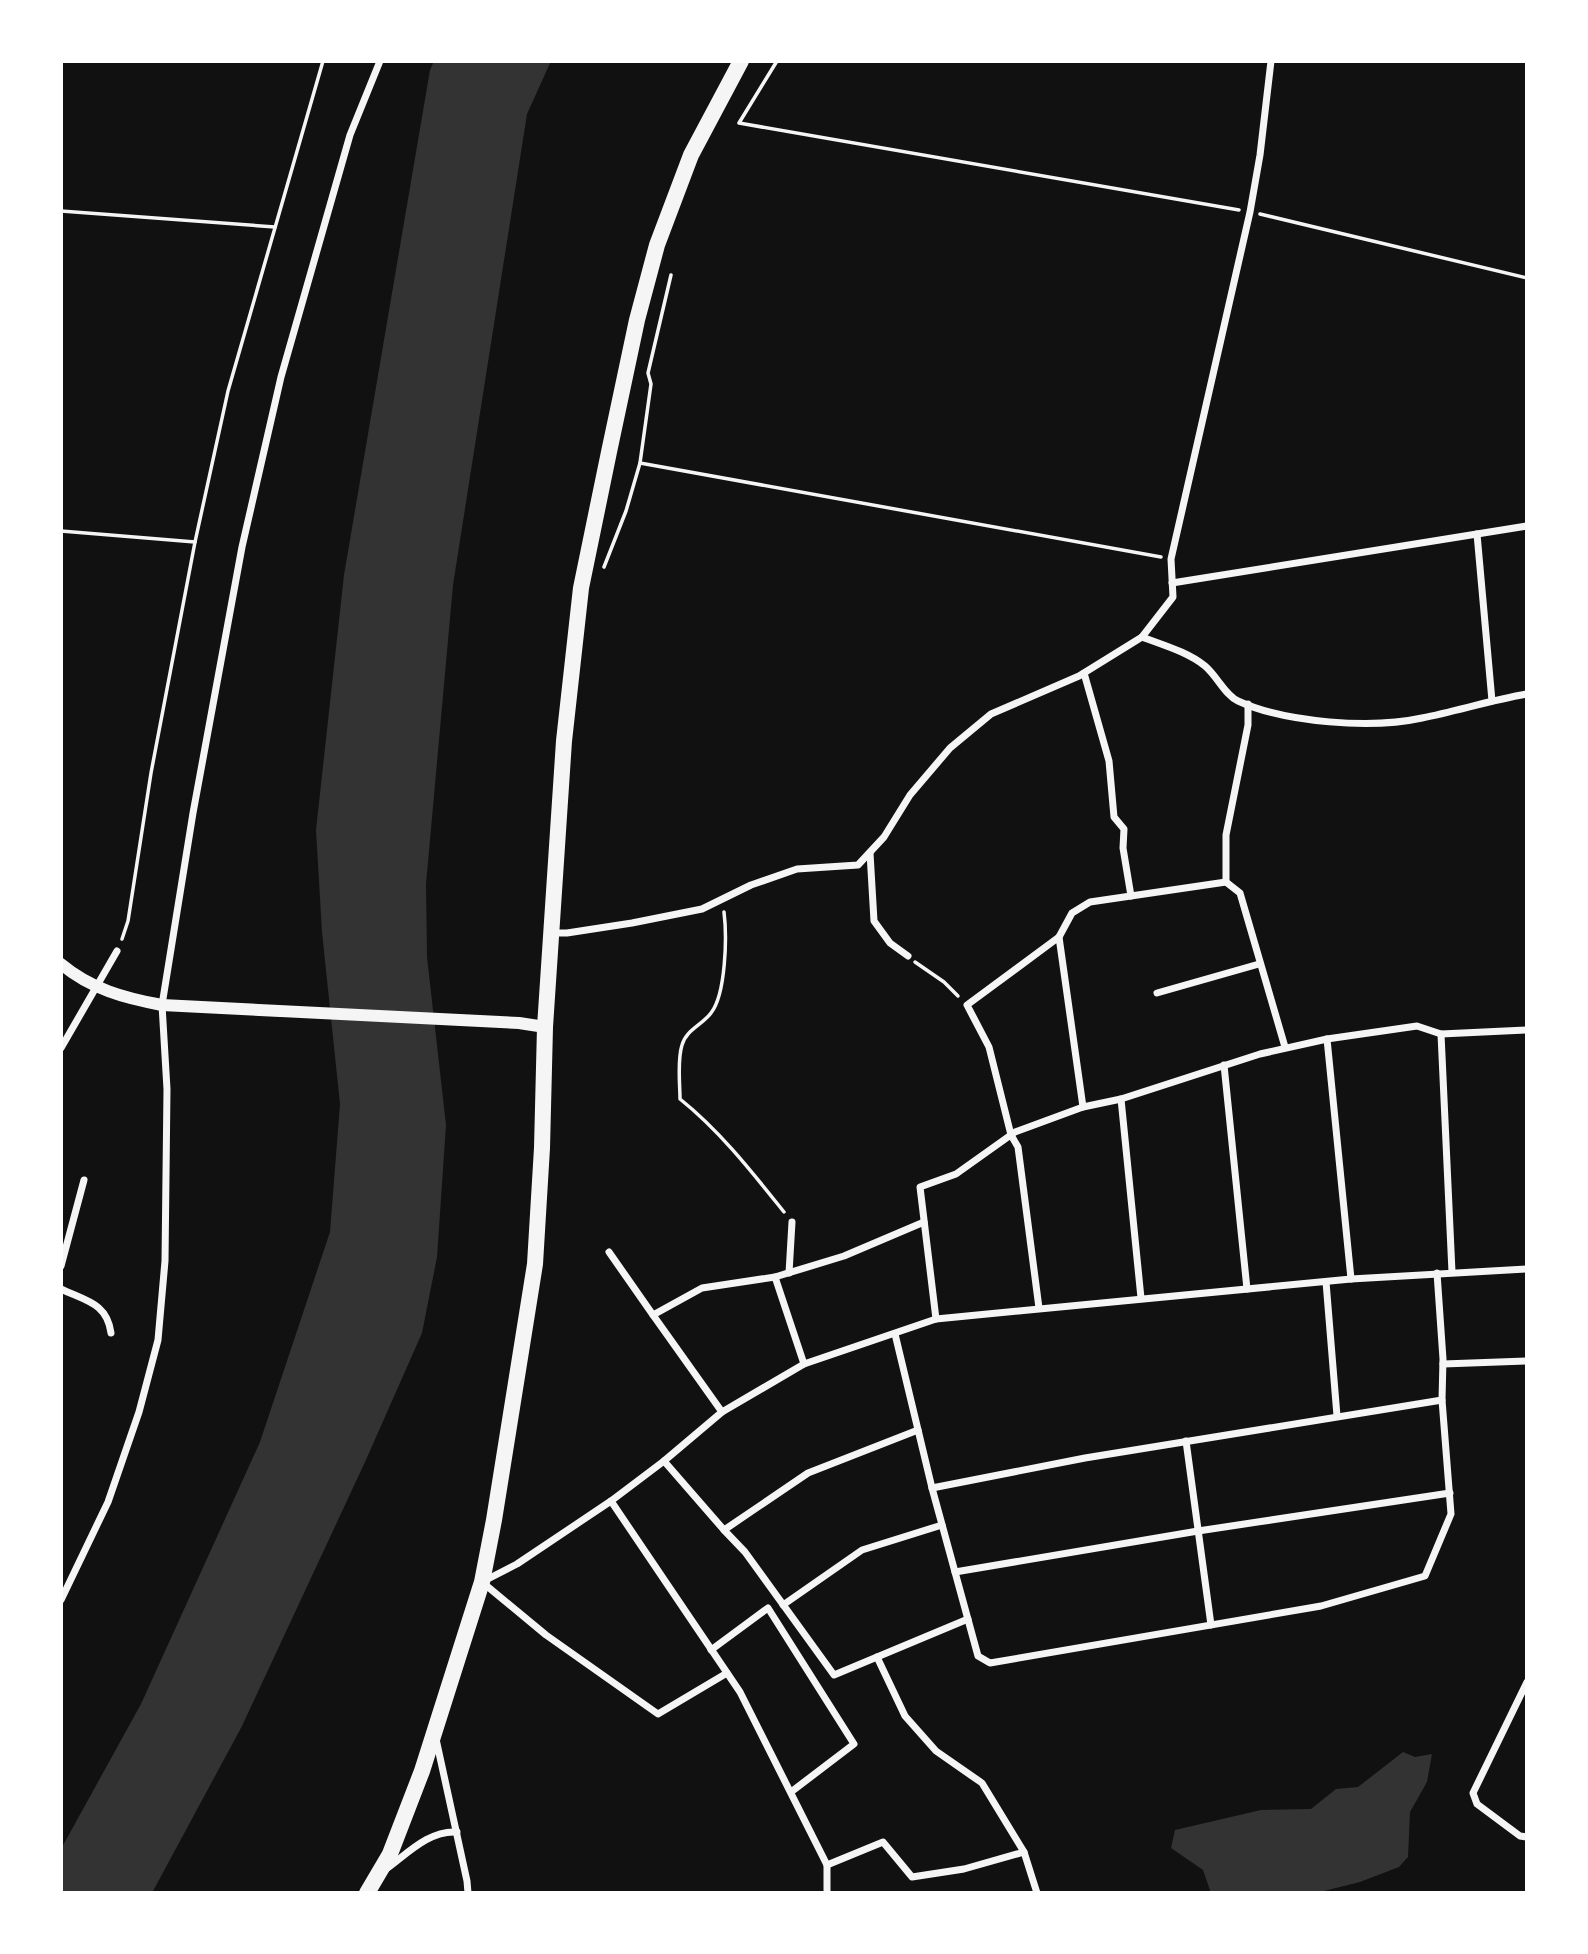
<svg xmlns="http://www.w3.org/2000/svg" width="1588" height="1954" font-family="'DejaVu Sans',sans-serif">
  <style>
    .water { fill: #333 }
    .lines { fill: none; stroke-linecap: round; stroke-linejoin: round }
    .path { stroke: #f5f5f5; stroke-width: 3.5 }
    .minor { stroke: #f5f5f5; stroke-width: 7 }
    .tertiary { stroke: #f5f5f5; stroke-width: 12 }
    .primary { stroke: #f5f5f5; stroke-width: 16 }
  </style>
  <rect width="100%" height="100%" fill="#111"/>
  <!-- water -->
  <g class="water">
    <polygon points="434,61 551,61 527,114 453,585 426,884 427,957 446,1125 437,1257 422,1333 365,1462 242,1726 152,1893 61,1893 61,1849 141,1704 260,1442 330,1232 340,1104 322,932 316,830 344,575 430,70"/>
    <polygon points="1403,1752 1415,1757 1432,1754 1427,1782 1410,1812 1408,1857 1399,1867 1360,1882 1316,1893 1211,1893 1203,1870 1171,1848 1175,1830 1261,1810 1311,1809 1336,1789 1358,1787"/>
  </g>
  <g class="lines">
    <!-- path -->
    <g class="path">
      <polyline points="777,61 739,123 1239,210"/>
      <polyline points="61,211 275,227"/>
      <polyline points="1260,214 1527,278"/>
      <polyline points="640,463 1161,557"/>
      <polyline points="61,531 195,542"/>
      <polyline points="604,567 626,511 640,463 651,384 648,373 671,275"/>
      <path d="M 724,912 C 727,936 726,994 711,1013 C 702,1025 686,1030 682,1045 C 677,1061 680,1083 680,1099 C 720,1131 752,1172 784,1212"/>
      <polyline points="122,939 128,921 151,773 195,542 228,391 323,61"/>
      <polyline points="915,962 944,982 958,996"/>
    </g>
    <!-- minor -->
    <g class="minor">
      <polyline points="1477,534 1492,701"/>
      <polyline points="1172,583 1527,526"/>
      <path d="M 1142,637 C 1163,645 1188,652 1205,666 C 1217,676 1225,695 1238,701 C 1286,723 1372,729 1422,718 C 1457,711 1492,700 1527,694"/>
      <polyline points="1084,673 1109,761 1114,817 1124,829 1123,848 1131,896"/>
      <polyline points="870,853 874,921 890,943 908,956"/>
      <polyline points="1226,882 1226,835 1248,725 1248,704"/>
      <polyline points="553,933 567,933 632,923 702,909 751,885 797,869 858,865 884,837 910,795 950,748 991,714 1079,676 1142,637 1173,597 1171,559 1250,212 1260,155 1271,61"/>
      <polyline points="1059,937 1072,913 1090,902 1226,882 1240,893 1285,1047"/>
      <polyline points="1157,993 1259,964"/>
      <polyline points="1441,1034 1452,1272"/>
      <polyline points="1327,1039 1351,1279"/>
      <polyline points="61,1048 117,951"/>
      <polyline points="1224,1065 1247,1289"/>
      <polyline points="1121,1099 1141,1298"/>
      <polyline points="609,1252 653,1315"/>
      <polyline points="61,1266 84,1180"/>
      <polyline points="789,1273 792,1222"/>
      <polyline points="1326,1282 1337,1416"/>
      <path d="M 61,1289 C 86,1301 107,1303 111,1333"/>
      <polyline points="1039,1308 1018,1147 1011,1135 989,1047 967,1005 1059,937 1083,1107"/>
      <polyline points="936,1319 920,1187 956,1174 1015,1132 1083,1107 1121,1099 1260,1054 1327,1039 1417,1026 1441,1034 1527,1030"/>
      <polyline points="895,1334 932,1488 978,1656 990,1663 1321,1606 1425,1576 1451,1514 1442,1400 1443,1359 1437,1273"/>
      <polyline points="804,1364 775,1277 844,1256 924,1222"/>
      <polyline points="1443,1364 1527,1361"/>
      <polyline points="722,1412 653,1315 702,1288 775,1277"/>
      <polyline points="918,1430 808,1473 724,1530 745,1552 834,1675 968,1619"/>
      <polyline points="1186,1441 1211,1625"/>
      <polyline points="664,1461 724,1530"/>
      <polyline points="932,1488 1085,1458 1442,1400"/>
      <polyline points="611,1501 740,1692 827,1865 827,1893"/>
      <polyline points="955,1572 1198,1531 1450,1493"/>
      <polyline points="61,1600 108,1502 139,1412 158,1340 165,1261 167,1089 162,1005 193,813 242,547 281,377 350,135 380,61"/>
      <polyline points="783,1605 862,1550 942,1525"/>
      <polyline points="711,1650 768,1608 854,1744 791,1792"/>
      <polyline points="727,1673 658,1714 546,1635 482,1582 517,1564 611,1501 664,1461 722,1412 804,1364 936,1319 1351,1279 1527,1269"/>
      <polyline points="1527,1682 1473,1793 1477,1804 1520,1836 1527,1837"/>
      <polyline points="436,1739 467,1881 468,1893"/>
      <polyline points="1024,1852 1037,1893"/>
      <polyline points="827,1865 883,1842 912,1877 964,1869 1024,1852 982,1783 936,1751 905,1716 877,1657"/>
      <path d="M 386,1869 C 407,1854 429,1830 457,1832"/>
    </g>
    <!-- tertiary -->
    <path class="tertiary" d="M 61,964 C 91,989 124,998 162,1005 L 519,1023 L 545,1027"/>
    <!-- primary -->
    <polyline class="primary" points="367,1893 390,1854 422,1771 482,1582 494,1520 535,1264 542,1148 545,1027 564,741 581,588 609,452 637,320 657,245 691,155 741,61"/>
  </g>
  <!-- border -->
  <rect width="1588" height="1954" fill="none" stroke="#ffffff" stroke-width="126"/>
</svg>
